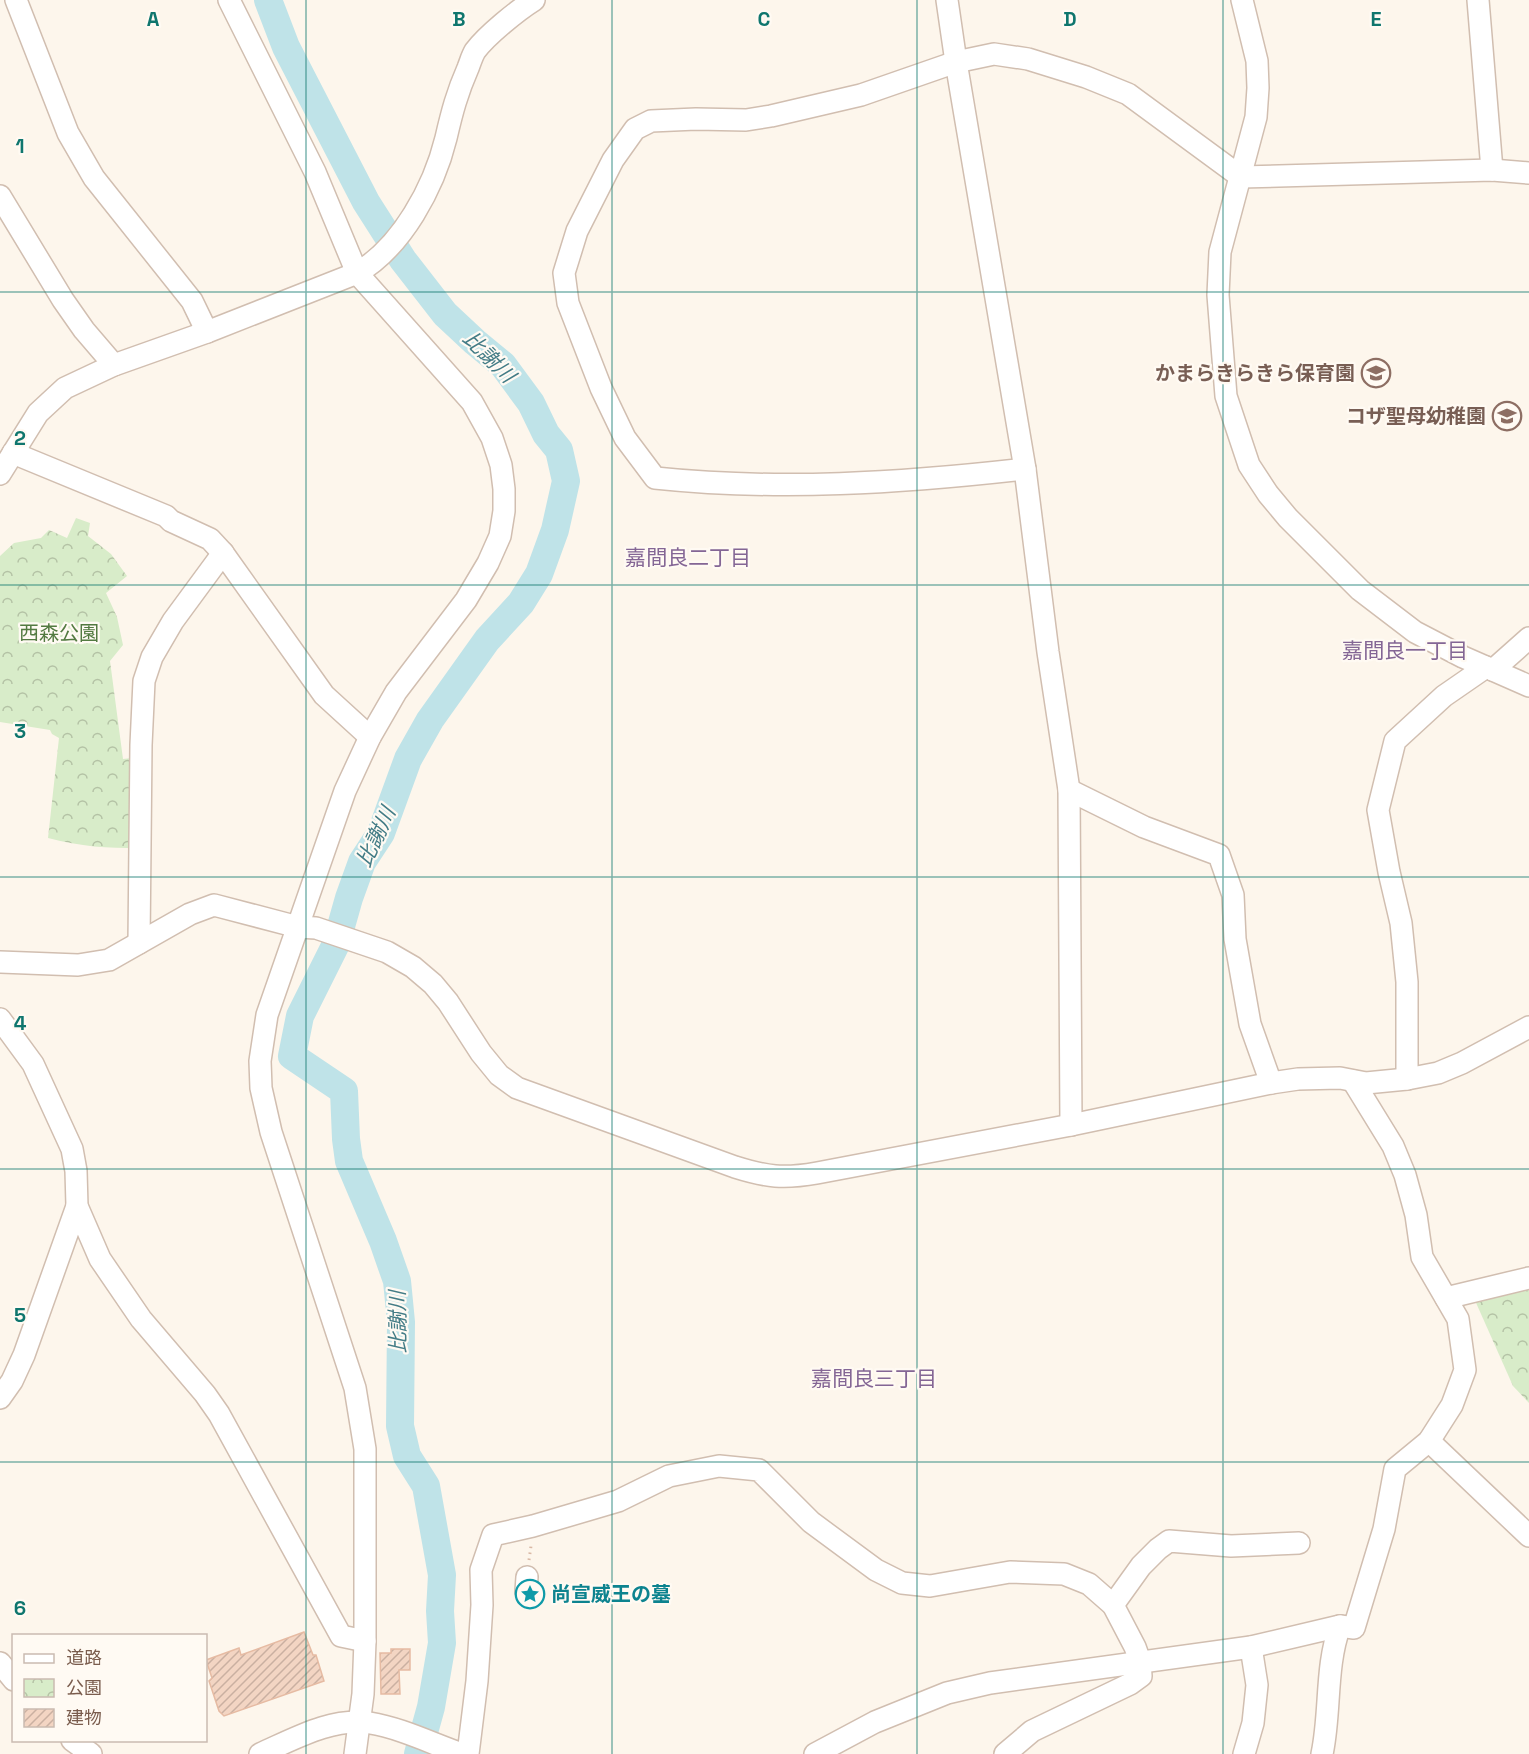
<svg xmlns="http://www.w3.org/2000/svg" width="1529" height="1754" font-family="'Space Grotesk','Noto Sans JP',sans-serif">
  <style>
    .park { fill: url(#park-crowns) }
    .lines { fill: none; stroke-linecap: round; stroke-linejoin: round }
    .river { stroke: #bfe3e8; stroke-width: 28 }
    .building { fill: url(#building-hatch); stroke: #e6bba3; stroke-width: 1.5 }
    .minor-casing { stroke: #d1beb0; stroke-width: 24 }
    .path { stroke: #d9b8a5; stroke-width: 3; stroke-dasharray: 1.5 4.5; stroke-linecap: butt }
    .minor { stroke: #fff; stroke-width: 21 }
    .grid { fill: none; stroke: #0f766e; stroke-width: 1.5; stroke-opacity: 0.55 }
    .labels { text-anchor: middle; stroke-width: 4.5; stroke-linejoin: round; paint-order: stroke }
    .education-label { font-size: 20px; font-weight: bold; fill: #785e54; stroke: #fffaf3; text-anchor: end }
    .park-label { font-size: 20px; fill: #537a41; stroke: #fffaf3 }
    .culture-label { font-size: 20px; font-weight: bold; fill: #0d838f; stroke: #fffaf3; text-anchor: start }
    .water-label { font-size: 21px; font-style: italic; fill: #437c86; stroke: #fffaf3 }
    .neighbourhood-label { font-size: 21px; fill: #846695; stroke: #fffaf3 }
    .grid-label { font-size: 20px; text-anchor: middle; font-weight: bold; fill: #0f766e; stroke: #fffaf3; stroke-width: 4.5; stroke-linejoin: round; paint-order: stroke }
  </style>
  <defs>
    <pattern id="park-crowns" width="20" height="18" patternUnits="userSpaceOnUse" patternTransform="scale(1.5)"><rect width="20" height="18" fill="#d8ecc9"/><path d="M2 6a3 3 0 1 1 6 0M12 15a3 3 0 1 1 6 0" fill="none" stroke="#b4c2a5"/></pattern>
    <pattern id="building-hatch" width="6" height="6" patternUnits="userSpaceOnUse" patternTransform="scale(1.5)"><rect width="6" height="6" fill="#f3d5c3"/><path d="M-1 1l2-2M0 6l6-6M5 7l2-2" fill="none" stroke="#cab0a1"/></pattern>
  </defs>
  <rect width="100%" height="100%" fill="#fdf6ec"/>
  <!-- park -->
  <g class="park">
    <path d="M 76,518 L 90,523 L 88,536 L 111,554 L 127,576 L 106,593 L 117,617 L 123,645 L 110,661 L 123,759 L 141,757 L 140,848 C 106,848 82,847 48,838 L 59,738 L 52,734 L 50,730 L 0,722 L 0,556 L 14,543 L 41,538 L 49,530 L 67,538 Z"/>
    <polygon points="1529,1278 1529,1403 1513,1386 1469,1287"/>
  </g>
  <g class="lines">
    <!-- river -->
    <polyline class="river" points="268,0 286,47 366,202 403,260 445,314 475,342 503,365 531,403 546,434 559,450 566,481 555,530 539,574 521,603 487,640 430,720 408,759 381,833 362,862 349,898 336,944 300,1016 292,1056 344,1091 346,1139 349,1161 383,1241 397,1281 401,1322 400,1426 407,1456 426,1486 442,1575 440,1611 442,1643 431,1707 418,1754"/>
  </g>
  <!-- building -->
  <g class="building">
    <polygon points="304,1632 313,1655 316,1655 324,1681 224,1716 219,1711 209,1681 212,1678 206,1660 239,1648 241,1655"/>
    <polygon points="391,1649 410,1649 410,1670 399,1670 400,1694 381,1694 380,1653 391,1653"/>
  </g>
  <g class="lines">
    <!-- minor casing -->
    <g class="minor-casing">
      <g id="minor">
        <polyline points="16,0 68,133 94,178 192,301 207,332"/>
        <polyline points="229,0 315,172 357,273 472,402 492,438 501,465 504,489 504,511 500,536 488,563 466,600 396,692 370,737 345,791 267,1015 260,1061 261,1088 271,1132 355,1388 365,1449 365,1641 363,1694 355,1754"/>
        <polyline points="947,0 956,62 1025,469 1048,652 1069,790 1071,1125"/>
        <polyline points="1242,0 1257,61 1258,88 1256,117 1220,252 1218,295 1226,396 1249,465 1268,494 1288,518 1360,590 1415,632 1463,657 1529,686"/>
        <polyline points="1478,0 1492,170"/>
        <polyline points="0,196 63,300 84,330 114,365"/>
        <polyline points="13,453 166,516 171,521 210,539 223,553 324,695 370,737"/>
        <path d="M 1025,469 C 902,483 778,491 655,478 L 625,438 L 601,388 L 568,303 L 564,273 L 577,231 L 613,160 L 635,129 L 651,121 L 696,119 L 746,120 L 771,116 L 861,95 L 956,62 L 994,54 L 1028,59 L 1086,77 L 1128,94 L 1241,177 L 1492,170 L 1529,173"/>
        <path d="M 0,474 L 38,413 L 65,388 L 114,365 L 207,332 L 357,273 C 402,247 434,187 446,138 C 452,112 457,93 468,68 C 470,63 472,56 475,51 C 487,35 518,10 534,0"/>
        <polyline points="1493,670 1529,638"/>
        <polyline points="1069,790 1144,827 1219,855 1233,895 1235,939 1250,1024 1271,1083"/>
        <polyline points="139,943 141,745 144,681 152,657 173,621 223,553"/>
        <path d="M 0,962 L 78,965 L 109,960 L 190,914 L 214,905 L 298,927 L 316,928 L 387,952 L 413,967 L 433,984 L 448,1002 L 481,1053 L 499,1075 L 517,1088 L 735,1167 C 767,1177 783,1179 817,1173 L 1071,1125 L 1271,1083 L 1298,1079 L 1340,1078 L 1366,1083 L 1407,1079 L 1438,1073 L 1462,1063 L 1529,1027"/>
        <polyline points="0,1019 33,1064 72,1149 76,1171 77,1206 100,1259 141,1319 205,1394 219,1414 341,1636 365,1641"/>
        <polyline points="1407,1079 1407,982 1401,923 1389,872 1378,810 1395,741 1444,696 1486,667"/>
        <polyline points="1446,1298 1529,1278"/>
        <polyline points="0,1398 12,1381 24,1355 77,1206"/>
        <polyline points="1429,1441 1529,1536"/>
        <polyline points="526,1591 527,1577"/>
        <polyline points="1113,1605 1141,1566 1158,1549 1169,1541 1231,1546 1299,1543"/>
        <polyline points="0,1663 14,1680"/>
        <polyline points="72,1740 91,1754"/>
        <path d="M 260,1754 C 294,1739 332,1717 370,1723 C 401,1728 433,1744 462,1754"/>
        <polyline points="468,1754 477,1681 482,1605 481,1570 493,1535 533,1526 618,1501 669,1476 719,1466 759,1470 811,1522 876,1570 902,1583 930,1586 1010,1572 1064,1574 1089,1584 1113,1605 1135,1647 1140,1661 1141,1676 1130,1684 1032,1731 1005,1754"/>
        <polyline points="815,1754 875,1722 947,1693 990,1683 1251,1647 1340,1626 1354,1628 1384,1529 1395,1469 1429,1441 1452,1405 1465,1370 1458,1319 1422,1257 1416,1215 1405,1175 1393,1146 1353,1081"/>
        <polyline points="1244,1754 1253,1723 1257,1685 1251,1647"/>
        <path d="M 1322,1754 C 1331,1712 1325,1667 1340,1626"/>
      </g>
    </g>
    <!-- path -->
    <polyline class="path" points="529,1560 531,1546"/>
    <!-- minor -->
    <use href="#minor" class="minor"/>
  </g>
  <!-- grid -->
  <path class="grid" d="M 306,0 L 306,1754M 612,0 L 612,1754M 917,0 L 917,1754M 1223,0 L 1223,1754M 0,292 L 1529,292M 0,585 L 1529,585M 0,877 L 1529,877M 0,1169 L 1529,1169M 0,1462 L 1529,1462"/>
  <!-- icons -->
  <defs>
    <g id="school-ring" transform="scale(1.5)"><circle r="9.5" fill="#fffaf3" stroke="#8d6e63" stroke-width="1.5"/><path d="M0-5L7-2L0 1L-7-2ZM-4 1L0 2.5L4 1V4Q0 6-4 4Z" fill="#8d6e63"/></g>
    <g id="sight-ring" transform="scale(1.5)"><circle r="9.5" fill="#fffaf3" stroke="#0f9aa8" stroke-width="1.5"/><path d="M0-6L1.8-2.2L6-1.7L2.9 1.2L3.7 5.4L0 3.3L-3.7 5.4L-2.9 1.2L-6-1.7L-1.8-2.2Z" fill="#0f9aa8"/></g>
  </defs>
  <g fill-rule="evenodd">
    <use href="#school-ring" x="1376" y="373"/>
    <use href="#school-ring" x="1507" y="416"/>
    <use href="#sight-ring" x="530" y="1594"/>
  </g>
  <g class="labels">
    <!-- education labels -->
    <g class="education-label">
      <text x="1355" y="380">かまらきらきら保育園</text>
      <text x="1486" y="423">コザ聖母幼稚園</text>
    </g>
    <!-- park labels -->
    <g class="park-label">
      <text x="59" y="640">西森公園</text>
    </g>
    <!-- culture labels -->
    <g class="culture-label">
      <text x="551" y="1601">尚宣威王の墓</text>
    </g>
    <!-- water labels -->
    <g class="water-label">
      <text transform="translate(489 357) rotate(45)" y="7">比謝川</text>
      <text transform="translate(376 837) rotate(-65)" y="7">比謝川</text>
      <text transform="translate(398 1322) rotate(-91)" y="7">比謝川</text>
    </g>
    <!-- neighbourhood labels -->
    <g class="neighbourhood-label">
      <text x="688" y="565">嘉間良二丁目</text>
      <text x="1405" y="658">嘉間良一丁目</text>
      <text x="874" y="1386">嘉間良三丁目</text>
    </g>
  </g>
  <g class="grid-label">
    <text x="153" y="26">A</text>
    <text x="459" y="26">B</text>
    <text x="764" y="26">C</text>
    <text x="1070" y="26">D</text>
    <text x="1376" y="26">E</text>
    <text x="20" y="153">1</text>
    <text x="20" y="445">2</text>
    <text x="20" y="738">3</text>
    <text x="20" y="1030">4</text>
    <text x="20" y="1322">5</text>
    <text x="20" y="1615">6</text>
  </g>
  <!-- legend -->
  <rect x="12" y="1634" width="195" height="108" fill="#fffaf3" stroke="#cabbb1" stroke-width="1.5"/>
  <rect x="24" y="1654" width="30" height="9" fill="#ffffff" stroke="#cabbb1" stroke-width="1.5"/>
  <text x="66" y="1664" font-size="18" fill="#7a5c4d">道路</text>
  <rect x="24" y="1679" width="30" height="18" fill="url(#park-crowns)" stroke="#cabbb1" stroke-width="1.5"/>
  <text x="66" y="1694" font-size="18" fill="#7a5c4d">公園</text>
  <rect x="24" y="1709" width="30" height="18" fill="url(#building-hatch)" stroke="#cabbb1" stroke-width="1.5"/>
  <text x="66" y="1724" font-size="18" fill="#7a5c4d">建物</text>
</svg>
